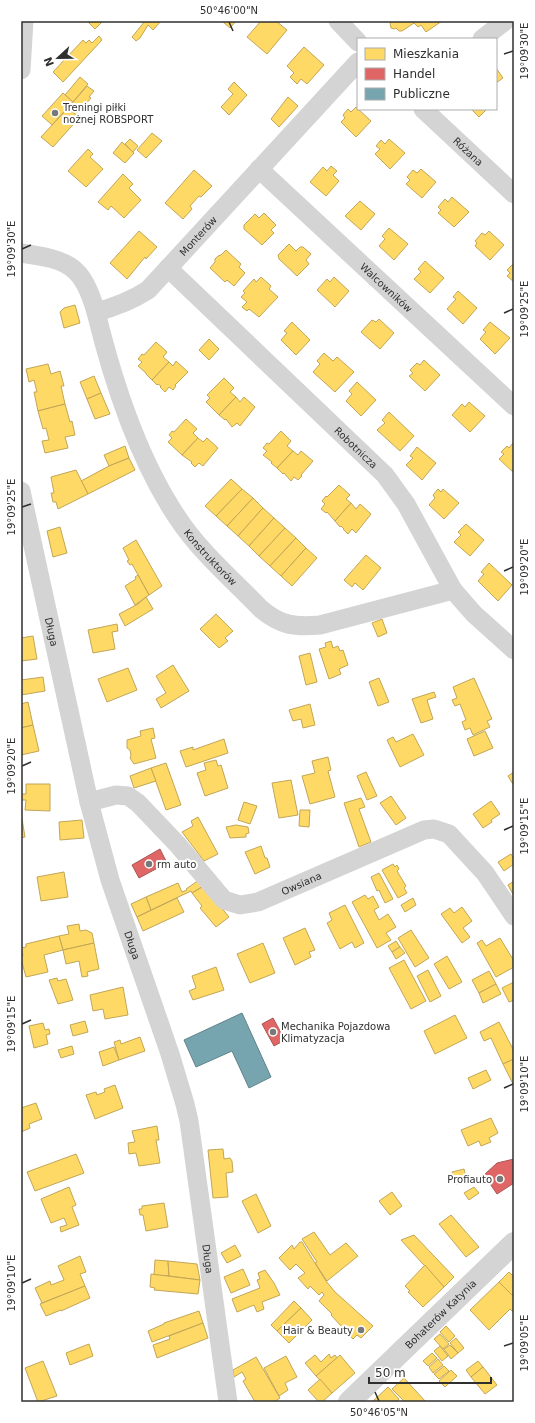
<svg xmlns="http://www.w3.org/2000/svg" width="535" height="1423" font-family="'DejaVu Sans',sans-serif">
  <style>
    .homes { fill: #ffd966; stroke: #c1a656 }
    .shops { fill: #e06666; stroke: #ab5656 }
    .public { fill: #76a5af; stroke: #618289 }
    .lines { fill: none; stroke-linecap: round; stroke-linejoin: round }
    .minor { stroke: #d4d4d4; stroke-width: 19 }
    .tertiary { stroke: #d4d4d4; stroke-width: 22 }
    .ticks { fill: none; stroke: #2f2f2f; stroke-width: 1.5 }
    .poi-dot { fill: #787878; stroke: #fff; stroke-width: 1.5 }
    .labels { text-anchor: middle; stroke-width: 4; stroke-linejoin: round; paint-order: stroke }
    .poi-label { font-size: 10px; fill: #2f2f2f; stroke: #fff; text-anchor: start }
    .street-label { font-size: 10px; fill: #2f2f2f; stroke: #fff }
    .neatline { fill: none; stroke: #2f2f2f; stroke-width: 1.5 }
    .ticks-label { font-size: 10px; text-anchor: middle; fill: #2f2f2f }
  </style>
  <rect width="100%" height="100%" fill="#fff"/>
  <!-- homes -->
  <g class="homes">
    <polygon points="87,21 103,21 95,29"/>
    <polygon points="145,21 161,21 153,30 148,25 140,38 136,41 132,37"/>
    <polygon points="222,21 236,21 230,28"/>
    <polygon points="261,21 276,21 287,30 267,54 247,37"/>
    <polygon points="392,21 442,21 426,32 421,25 418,27 414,23 402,31 399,31 396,28 394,29 391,28 390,23"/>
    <polygon points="99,36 102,40 63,82 53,72 83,40 86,43 89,40 92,43"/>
    <polygon points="304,47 324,65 307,84 301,79 297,84 290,77 294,73 287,66"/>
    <polygon points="496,68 503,78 496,83"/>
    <polygon points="80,77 88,84 73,102 65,95"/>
    <polygon points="234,82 247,95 229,115 221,107 233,94 228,89"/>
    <polygon points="87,86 94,91 89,97 91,98 76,115 68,108"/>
    <polygon points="63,93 73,102 52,125 42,116"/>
    <polygon points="288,97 298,106 279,127 271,119"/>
    <polygon points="356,107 371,121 356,137 341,122 345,118 343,115 348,109 351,112"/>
    <polygon points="68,108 79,118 53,147 41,137"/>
    <polygon points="471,109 487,109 479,117"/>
    <polygon points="152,133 162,141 146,158 137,150"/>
    <polygon points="130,139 138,146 133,152 125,144"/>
    <polygon points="389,139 405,153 390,169 375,154 380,149 376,146 381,140 385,144"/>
    <polygon points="122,142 134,153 125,163 113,153"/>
    <polygon points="88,149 93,154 90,157 103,169 86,187 68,171"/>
    <polygon points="331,166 337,171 333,175 339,181 326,196 310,182 323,167 327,171"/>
    <polygon points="421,169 436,182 422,198 406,184 410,180 407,177 413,170 417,173"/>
    <polygon points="194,170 212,186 201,197 199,196 190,206 192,209 183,219 165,203"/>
    <polygon points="123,174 133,184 129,188 141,200 124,218 111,206 108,210 98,202"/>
    <polygon points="452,197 469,212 454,227 438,213 441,210 438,207 445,199 448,202"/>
    <polygon points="360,201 375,214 361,230 345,216"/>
    <polygon points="264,213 276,225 271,230 274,233 262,245 244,229 244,225 255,214 259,218"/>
    <polygon points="389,228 408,244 394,260 379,246 385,239 382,236"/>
    <polygon points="139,231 157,247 146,259 145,257 127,279 110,263"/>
    <polygon points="489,231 504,245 490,260 475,246 477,243 475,241 482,233 485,235"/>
    <polygon points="289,244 296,251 300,247 303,247 311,254 306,260 309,264 297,276 279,259 278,255"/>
    <polygon points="226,250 241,264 239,267 245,273 234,286 227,280 225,282 210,268 215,262 215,259 218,256 221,255"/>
    <polygon points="425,261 444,278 430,293 414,279 421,272 418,269"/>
    <polygon points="514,263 514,282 507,276 510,273 507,270"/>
    <polygon points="261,277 271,286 269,289 278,297 259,317 249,309 247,311 242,307 247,302 241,297 245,293 243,291 254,279 256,282"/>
    <polygon points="334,277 349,291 335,307 317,290 327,279 330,282"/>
    <polygon points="458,291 477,308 463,324 447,309 456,299 453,297"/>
    <polygon points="75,305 80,323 64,328 60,312 64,308"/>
    <polygon points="379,319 394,333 380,349 361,332 372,320 376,322"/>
    <polygon points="292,322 310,340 296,355 281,340 287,333 284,331"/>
    <polygon points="490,322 510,338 495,354 480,339 486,332 483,330"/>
    <polygon points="209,339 219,349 209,360 199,350"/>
    <polygon points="156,342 167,352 163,357 169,362 152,380 146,374 146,373 138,366 142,362 138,359 142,354 144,355"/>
    <polygon points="324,353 333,361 337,357 354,372 335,392 313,372 320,364 317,361"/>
    <polygon points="424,360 440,375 425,391 409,376 413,373 410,370 417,363 420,365"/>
    <polygon points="176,361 188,372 175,385 176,386 173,390 169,387 165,392 160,387 161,386 158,384 157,385 152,380 169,362 173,366"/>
    <polygon points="48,364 51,374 60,371 64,386 61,386 65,404 38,411 34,392 37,392 34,380 29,382 26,369"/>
    <polygon points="94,376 101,393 87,399 80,382"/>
    <polygon points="224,378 234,388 230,392 236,397 219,415 206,402 210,398 207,395"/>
    <polygon points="357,382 376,400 361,416 346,401 352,394 349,391"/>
    <polygon points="101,393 110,414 95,419 87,399"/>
    <polygon points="236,397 240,402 244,397 255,407 240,426 237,423 232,427 226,419 225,420 219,415"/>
    <polygon points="469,402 485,416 470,432 452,415 462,404 465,407"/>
    <polygon points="65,404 70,422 72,421 75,435 65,437 68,448 45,453 42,441 49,440 46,428 43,429 38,411"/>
    <polygon points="389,412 414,436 400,451 377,430 385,423 382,420"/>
    <polygon points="186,419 197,429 193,433 198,438 182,455 168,442 172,438 169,435 172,431 174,432"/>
    <polygon points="281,431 291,441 287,446 293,451 277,468 271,463 272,462 263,455 267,451 263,448 267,443 269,444"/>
    <polygon points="198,438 203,442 207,438 218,448 203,466 199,463 195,467 191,463 192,462 182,455"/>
    <polygon points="513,443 514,444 514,473 499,459 504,454 501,452 507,446 509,448"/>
    <polygon points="125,446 129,458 109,466 104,455"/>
    <polygon points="417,447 436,463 422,480 406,465 413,458 410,456"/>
    <polygon points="293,451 298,455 301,451 313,461 301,475 302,476 298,480 294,477 291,481 284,473 283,474 277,468"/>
    <polygon points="129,458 135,470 88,494 81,481 109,466"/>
    <polygon points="76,470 88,494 58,509 56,502 53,502 51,493 54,493 51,477"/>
    <polygon points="231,479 242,489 216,516 205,506"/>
    <polygon points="339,485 350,495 346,499 351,503 335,521 327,512 326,513 321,509 325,504 322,501 326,496 327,497"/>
    <polygon points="242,489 253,498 227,526 216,516"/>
    <polygon points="438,489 441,492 443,489 459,503 444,519 429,505 435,498 433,495"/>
    <polygon points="253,498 263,508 238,536 227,526"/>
    <polygon points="351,503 356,509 360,504 371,514 356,533 352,529 348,534 343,529 344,529 341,526 340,527 335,521"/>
    <polygon points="263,508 274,518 249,546 238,536"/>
    <polygon points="274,518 285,528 259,556 249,546"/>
    <polygon points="466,524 484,540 470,556 454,542 461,535 458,532"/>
    <polygon points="60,527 67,553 53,557 47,531"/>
    <polygon points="285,528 296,538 270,566 259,556"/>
    <polygon points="296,538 306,548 281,576 270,566"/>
    <polygon points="136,540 162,586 149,595 132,564 130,565 127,561 129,560 123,548"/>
    <polygon points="306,548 317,558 292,586 281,576"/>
    <polygon points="366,555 381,568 363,590 355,583 352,587 344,580"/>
    <polygon points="489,563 512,585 498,601 478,581 484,574 481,572"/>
    <polygon points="138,575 149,595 135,605 125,586 136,579 135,577"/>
    <polygon points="146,597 153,609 125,626 119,614 138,604"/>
    <polygon points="216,614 233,631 225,638 228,641 219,648 200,629"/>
    <polygon points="382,619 387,633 378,637 372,623"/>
    <polygon points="117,624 118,631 112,632 115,649 93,653 88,630"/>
    <polygon points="33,636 37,659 21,661 21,638"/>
    <polygon points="331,641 333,648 338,646 340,651 343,650 348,665 339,669 341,674 329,679 319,649 326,647 325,643"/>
    <polygon points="310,653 317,682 306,685 299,656"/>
    <polygon points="173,665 189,691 161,708 156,699 166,693 156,676"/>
    <polygon points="128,668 137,690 107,702 98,679"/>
    <polygon points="43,677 45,691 21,695 21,680"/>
    <polygon points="379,678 389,702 378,706 369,682"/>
    <polygon points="474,678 492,719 487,721 490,727 473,735 470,728 465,730 462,722 466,720 460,704 455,706 452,700 457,698 453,687"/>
    <polygon points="434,692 436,697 427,700 433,719 421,723 412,699"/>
    <polygon points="28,702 33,725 21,728 21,704"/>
    <polygon points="310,704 315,725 303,728 301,719 293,721 289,710"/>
    <polygon points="33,725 39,751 21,755 21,728"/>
    <polygon points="153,728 155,738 151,739 156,758 134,764 130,758 131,755 130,750 127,748 127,740 141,736 140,731"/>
    <polygon points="485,731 493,748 474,756 467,739"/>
    <polygon points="413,734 424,755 400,767 387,740 393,737 396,742"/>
    <polygon points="224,739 228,753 186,767 180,751 193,747 193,750"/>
    <polygon points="328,757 331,770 328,771 335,797 310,804 302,776 315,773 312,761"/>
    <polygon points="216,760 218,766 221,765 228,788 205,796 197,773 206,770 204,763"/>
    <polygon points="166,763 181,805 166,810 151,768"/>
    <polygon points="151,768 156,781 134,788 130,776"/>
    <polygon points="366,772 377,796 367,800 357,776"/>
    <polygon points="514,772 514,786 508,776"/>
    <polygon points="291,780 298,815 279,818 272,783"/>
    <polygon points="26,784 50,784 50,811 25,810 26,800 21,800 21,794 26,794"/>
    <polygon points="391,796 406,818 396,825 380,803"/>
    <polygon points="361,798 365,807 359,809 371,842 359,847 344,803"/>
    <polygon points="491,801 500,814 491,820 492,822 483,828 473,814"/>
    <polygon points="244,802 257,806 250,824 238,820"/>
    <polygon points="300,810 310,810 309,827 299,826"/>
    <polygon points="198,817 218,854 204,861 182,832 193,826 191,821"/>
    <polygon points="22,819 25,837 21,838 21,820"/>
    <polygon points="82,820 84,838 60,840 59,822"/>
    <polygon points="236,825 248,827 249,833 246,834 246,837 230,838 226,827"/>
    <polygon points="261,846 265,858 267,858 270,867 255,874 245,852"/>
    <polygon points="511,854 514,859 514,864 504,871 498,862"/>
    <polygon points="393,864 395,867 397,865 399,869 397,871 406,886 404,888 407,893 398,898 382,870"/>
    <polygon points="64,872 68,897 41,901 37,877"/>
    <polygon points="379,873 393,899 385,903 379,890 377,891 371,877"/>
    <polygon points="199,880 203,886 192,893 191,891 151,910 146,897 178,883 182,892 187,890 186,889"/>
    <polygon points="514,881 514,896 508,885"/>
    <polygon points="204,886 229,917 216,927 200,908 202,906 192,893"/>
    <polygon points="365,895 368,899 373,896 379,907 374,910 379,920 388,914 396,927 386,933 391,940 377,948 352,902"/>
    <polygon points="146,897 151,910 137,917 131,904"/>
    <polygon points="177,898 184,912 143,931 137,917"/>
    <polygon points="413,898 416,905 405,912 401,905"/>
    <polygon points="345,905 364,943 355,948 352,942 340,949 327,923 332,920 329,913"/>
    <polygon points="462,907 472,921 463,928 470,937 462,943 441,914 450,908 454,913"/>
    <polygon points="79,924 80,931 86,930 92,933 94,943 63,950 59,936 69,934 67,926"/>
    <polygon points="305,928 315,950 309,952 311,957 295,965 283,938"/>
    <polygon points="411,930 429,958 415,967 398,938"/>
    <polygon points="59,936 63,950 44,955 48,972 26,977 21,959 21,956 23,956 21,948 26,947 26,944"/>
    <polygon points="500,938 514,961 514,967 496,977 477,943 482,940 486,946"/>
    <polygon points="396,941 400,947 392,952 388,946"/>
    <polygon points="94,943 99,969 87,972 88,976 82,977 79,961 66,964 63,950"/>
    <polygon points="263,943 275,973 250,983 237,954"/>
    <polygon points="400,947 405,953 396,959 392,952"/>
    <polygon points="447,956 462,982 449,989 434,964"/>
    <polygon points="404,960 426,1001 411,1009 389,968"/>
    <polygon points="216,967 224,990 193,1000 189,991 196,988 192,976"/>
    <polygon points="428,970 441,996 430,1002 417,976"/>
    <polygon points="489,971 496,984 479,993 472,980"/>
    <polygon points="57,978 58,981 66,979 73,1000 58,1004 49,980"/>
    <polygon points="514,982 514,1000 509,1002 502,988"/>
    <polygon points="496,984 501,994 483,1003 479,993"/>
    <polygon points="123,987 128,1015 105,1019 103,1009 93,1011 90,995"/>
    <polygon points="455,1015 467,1038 435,1054 424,1031"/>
    <polygon points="85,1021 88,1032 73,1036 70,1025"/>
    <polygon points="499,1022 514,1051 514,1059 503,1064 491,1038 484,1041 480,1032"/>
    <polygon points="43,1023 45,1030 49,1029 50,1034 46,1035 48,1044 34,1048 29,1026"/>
    <polygon points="140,1037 145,1051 119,1060 114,1042 120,1040 121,1044"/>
    <polygon points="72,1046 74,1054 61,1058 58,1050"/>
    <polygon points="114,1047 119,1060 103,1066 99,1052"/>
    <polygon points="514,1059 514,1086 503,1064"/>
    <polygon points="486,1070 491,1080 473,1089 468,1078"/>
    <polygon points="115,1085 123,1108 95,1119 86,1095 96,1092 97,1095 105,1092 104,1089"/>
    <polygon points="36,1103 42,1119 29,1124 30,1128 21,1132 21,1108"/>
    <polygon points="491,1118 498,1133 489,1138 491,1142 481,1146 479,1141 468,1146 461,1130"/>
    <polygon points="157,1126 159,1140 156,1140 160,1163 139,1166 136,1153 129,1154 128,1143 135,1142 132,1131"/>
    <polygon points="223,1149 224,1159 230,1158 232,1161 233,1172 226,1173 228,1197 213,1198 208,1150"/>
    <polygon points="76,1154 84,1173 35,1191 27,1172"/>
    <polygon points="464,1169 467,1181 456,1184 452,1172"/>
    <polygon points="69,1187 76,1205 72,1207 79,1225 61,1232 60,1227 67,1225 64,1218 51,1223 41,1199"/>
    <polygon points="474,1187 479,1193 469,1200 464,1193"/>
    <polygon points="392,1192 402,1206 390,1215 379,1201"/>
    <polygon points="256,1194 271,1226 258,1233 242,1201"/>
    <polygon points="164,1203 168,1227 146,1231 143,1215 140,1215 139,1209 142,1209 142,1206"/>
    <polygon points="451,1215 479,1247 466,1257 439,1224"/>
    <polygon points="314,1232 330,1255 346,1243 358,1256 327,1281 315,1263 317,1262 302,1239"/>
    <polygon points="414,1235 454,1277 444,1287 401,1240"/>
    <polygon points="300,1242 302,1242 326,1281 335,1292 373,1326 361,1338 357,1335 353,1339 331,1315 332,1314 319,1301 324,1295 322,1292 319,1295 310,1286 308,1289 298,1278 305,1273 296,1264 290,1270 279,1258 292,1245 294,1249"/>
    <polygon points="235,1245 241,1256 227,1263 221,1253"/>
    <polygon points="80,1256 86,1272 80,1274 85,1286 42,1303 35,1288 50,1281 51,1285 64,1280 58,1266"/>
    <polygon points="155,1260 168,1261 169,1276 154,1275"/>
    <polygon points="168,1261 197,1264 200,1280 169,1276"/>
    <polygon points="425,1265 444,1287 423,1307 408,1292 410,1291 405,1286"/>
    <polygon points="243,1269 250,1285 231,1293 224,1277"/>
    <polygon points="265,1270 274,1283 280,1295 262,1302 264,1309 257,1312 254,1305 237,1312 232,1299 260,1288 257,1280 260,1279 258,1273"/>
    <polygon points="509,1272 514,1277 514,1297 499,1282"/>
    <polygon points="151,1274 200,1280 198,1294 154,1290 155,1288 150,1287"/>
    <polygon points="499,1282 514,1297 514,1313 510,1309 489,1330 470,1310"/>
    <polygon points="85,1286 90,1298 61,1311 61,1310 46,1316 40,1304"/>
    <polygon points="294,1301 301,1308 277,1331 271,1325"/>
    <polygon points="301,1308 312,1320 289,1343 277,1331"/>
    <polygon points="199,1311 203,1323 152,1342 148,1331 164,1324 164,1323"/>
    <polygon points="203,1323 208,1338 157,1358 153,1345 170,1339 169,1336"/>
    <polygon points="446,1326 455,1336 449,1342 440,1332"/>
    <polygon points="440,1334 449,1344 443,1349 434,1339"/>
    <polygon points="456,1338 464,1348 458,1353 450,1343"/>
    <polygon points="89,1344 93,1356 70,1365 66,1353"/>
    <polygon points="450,1345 458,1353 451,1359 444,1349"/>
    <polygon points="440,1346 448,1356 442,1361 434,1351"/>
    <polygon points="432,1353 437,1358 428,1366 423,1361"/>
    <polygon points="329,1354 331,1358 335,1355 337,1358 316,1376 305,1363 315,1355 321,1362"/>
    <polygon points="340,1355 355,1373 332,1393 316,1376"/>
    <polygon points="286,1356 297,1377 285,1383 288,1390 279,1396 264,1368"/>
    <polygon points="256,1357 280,1398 274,1402 255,1402 243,1381 246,1379 242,1372 234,1377 233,1370"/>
    <polygon points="438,1359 443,1365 433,1373 429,1367"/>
    <polygon points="43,1361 57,1396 38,1402 25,1368"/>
    <polygon points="478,1361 483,1367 471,1377 466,1370"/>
    <polygon points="444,1366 449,1371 439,1379 434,1374"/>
    <polygon points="483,1367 497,1385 485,1394 471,1377"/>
    <polygon points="451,1370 457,1376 445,1387 439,1381"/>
    <polygon points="404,1378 426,1402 405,1402 392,1389"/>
    <polygon points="320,1379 332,1393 322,1402 319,1402 308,1390"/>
    <polygon points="388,1387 399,1399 397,1401 398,1402 372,1402"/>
  </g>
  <!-- shops -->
  <g class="shops">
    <polygon points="160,849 167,863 139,878 132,865"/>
    <polygon points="273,1018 285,1040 274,1046 262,1024"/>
    <polygon points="514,1159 514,1183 497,1194 484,1175 497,1163"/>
  </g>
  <!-- public -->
  <polygon class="public" points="242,1013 271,1077 249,1088 232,1051 196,1067 184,1040"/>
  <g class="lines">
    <!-- minor -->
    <g class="minor">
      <polyline points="338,21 358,42"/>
      <polyline points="482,39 505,21"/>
      <polyline points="21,70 24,21"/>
      <path id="s1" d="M 423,109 L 514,194"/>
      <path id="s2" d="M 259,169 L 514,406"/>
      <path id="s3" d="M 21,253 C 68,260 82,264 96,312 C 115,307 131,301 148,290 L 358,62"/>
      <path id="s4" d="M 168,268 L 385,475 L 406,504 L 453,590 L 474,614 L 514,650"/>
      <path id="s5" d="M 96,312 C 113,382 137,457 177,517 C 199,551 233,580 261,609 C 281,626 295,627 320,625 L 453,590"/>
      <path id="s6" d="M 21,491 L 89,802 L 110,880 L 170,1054 L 185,1104 L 189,1121 L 228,1402"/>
      <path id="s7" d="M 89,802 L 116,795 L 128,796 L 138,803 L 178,845 L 224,900 L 240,905 L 258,902 L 424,830 L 434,829 L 449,834 L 485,873 L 514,916"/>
    </g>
    <!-- tertiary -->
    <path class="tertiary" id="s8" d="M 349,1402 L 514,1243"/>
  </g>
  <!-- ticks -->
  <path class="ticks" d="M 229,22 L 233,31M 504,54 L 513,51M 22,249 L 31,245M 504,313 L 513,309M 22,507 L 31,504M 504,571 L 513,567M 22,766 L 31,762M 504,830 L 513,826M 22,1024 L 31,1020M 504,1088 L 513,1084M 22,1283 L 31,1279M 504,1346 L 513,1343M 375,1392 L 379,1401"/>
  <!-- markers -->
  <g class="poi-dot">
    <circle cx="55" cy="113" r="4"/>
    <circle cx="149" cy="864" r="4"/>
    <circle cx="273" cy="1032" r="4"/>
    <circle cx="500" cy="1179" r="4"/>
    <circle cx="361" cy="1330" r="4"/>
  </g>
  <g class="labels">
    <!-- poi labels -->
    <g class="poi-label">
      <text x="63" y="111">Treningi piłki<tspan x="63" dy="12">nożnej ROBSPORT</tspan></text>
      <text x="157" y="868">rm auto</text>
      <text x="281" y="1030">Mechanika Pojazdowa<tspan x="281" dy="12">Klimatyzacja</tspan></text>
      <text x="492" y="1183" text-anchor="end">Profiauto</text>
      <text x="353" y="1334" text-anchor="end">Hair &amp; Beauty</text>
    </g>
    <!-- street labels -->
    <g class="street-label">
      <text dy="4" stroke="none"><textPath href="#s1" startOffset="62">Różana</textPath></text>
      <text dy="4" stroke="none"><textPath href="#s3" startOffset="235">Monterów</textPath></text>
      <text dy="4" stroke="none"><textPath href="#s2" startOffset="174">Walcowników</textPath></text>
      <text dy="4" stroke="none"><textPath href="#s4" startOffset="260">Robotnicza</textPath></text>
      <text dy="4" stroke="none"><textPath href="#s5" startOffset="274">Konstruktorów</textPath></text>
      <text dy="4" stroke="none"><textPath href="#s6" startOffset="144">Długa</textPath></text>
      <text dy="4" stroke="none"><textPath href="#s7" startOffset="264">Owsiana</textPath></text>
      <text dy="4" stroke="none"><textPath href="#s6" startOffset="468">Długa</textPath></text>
      <text dy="4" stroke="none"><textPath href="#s6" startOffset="792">Długa</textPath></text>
      <text dy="4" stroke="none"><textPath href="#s8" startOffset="127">Bohaterów Katynia</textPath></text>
    </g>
  </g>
  <!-- border -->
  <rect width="535" height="1423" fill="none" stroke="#ffffff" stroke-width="44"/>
  <!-- legend -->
  <rect x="357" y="38" width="140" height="72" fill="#ffffff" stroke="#acacac"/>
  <rect x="365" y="48" width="20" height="12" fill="#ffd966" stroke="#acacac"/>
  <text x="393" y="58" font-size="12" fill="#2f2f2f">Mieszkania</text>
  <rect x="365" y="68" width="20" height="12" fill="#e06666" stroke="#acacac"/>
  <text x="393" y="78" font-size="12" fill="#2f2f2f">Handel</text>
  <rect x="365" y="88" width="20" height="12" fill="#76a5af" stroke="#acacac"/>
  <text x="393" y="98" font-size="12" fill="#2f2f2f">Publiczne</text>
  <!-- north arrow -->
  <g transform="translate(58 58) rotate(248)" stroke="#ffffff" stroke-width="3" paint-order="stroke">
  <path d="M0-3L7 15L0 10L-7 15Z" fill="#2f2f2f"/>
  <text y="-6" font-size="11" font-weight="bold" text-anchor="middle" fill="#2f2f2f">N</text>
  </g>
  <!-- scale -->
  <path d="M369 1377v6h122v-6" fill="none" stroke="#2f2f2f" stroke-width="2"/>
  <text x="375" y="1377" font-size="12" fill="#2f2f2f" stroke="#ffffff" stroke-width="3" paint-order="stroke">50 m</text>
  <rect x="22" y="22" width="491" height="1379" class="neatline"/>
  <g class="ticks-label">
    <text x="229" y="14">50°46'00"N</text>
    <text transform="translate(524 51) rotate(-90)" y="4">19°09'30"E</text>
    <text transform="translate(11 249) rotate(-90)" y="4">19°09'30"E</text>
    <text transform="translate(524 309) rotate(-90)" y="4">19°09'25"E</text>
    <text transform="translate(11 507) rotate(-90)" y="4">19°09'25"E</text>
    <text transform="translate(524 567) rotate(-90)" y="4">19°09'20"E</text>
    <text transform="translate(11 766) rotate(-90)" y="4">19°09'20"E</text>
    <text transform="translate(524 826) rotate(-90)" y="4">19°09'15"E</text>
    <text transform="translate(11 1024) rotate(-90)" y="4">19°09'15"E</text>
    <text transform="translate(524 1084) rotate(-90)" y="4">19°09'10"E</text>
    <text transform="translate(11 1283) rotate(-90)" y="4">19°09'10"E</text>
    <text transform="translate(524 1343) rotate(-90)" y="4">19°09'05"E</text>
    <text x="379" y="1416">50°46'05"N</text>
  </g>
</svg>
